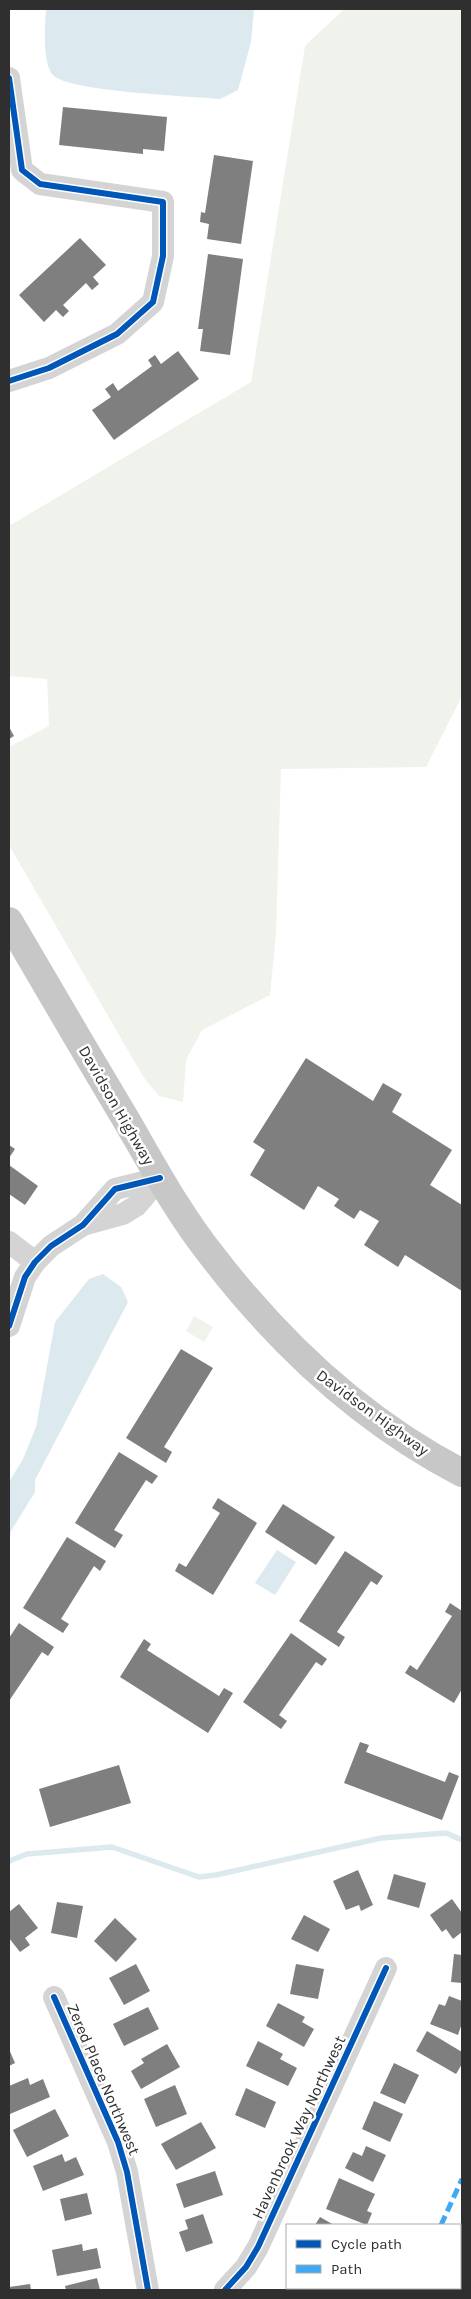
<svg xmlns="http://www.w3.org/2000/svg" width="471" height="2299" font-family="Karla,sans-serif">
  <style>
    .green { fill: #f0f2ec }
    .water { fill: #dce9ef }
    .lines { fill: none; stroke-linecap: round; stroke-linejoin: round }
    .stream { stroke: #dce9ef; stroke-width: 5.5 }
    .building { fill: #7f7f7f }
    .minor { stroke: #d4d4d4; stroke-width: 22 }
    .major { stroke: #c7c7c7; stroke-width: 28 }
    .quiet { stroke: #3fa9f5; stroke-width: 5; stroke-dasharray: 10 5; stroke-linecap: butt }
    .cycleway-casing { stroke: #fff; stroke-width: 9 }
    .cycleway { stroke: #0057b8; stroke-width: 6 }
    .labels { text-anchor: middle; stroke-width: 5; stroke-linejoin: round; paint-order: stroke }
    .street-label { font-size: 16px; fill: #2f2f2f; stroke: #fff }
  </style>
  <rect width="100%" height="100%" fill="#fff"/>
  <!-- green -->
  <g class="green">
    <polygon points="344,9 462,9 462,696 426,767 281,769 276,933 270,995 202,1030 186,1060 183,1102 159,1096 144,1078 9,845 9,747 49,726 47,679 9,676 9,526 251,382 305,46"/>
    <polygon points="194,1316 213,1327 204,1342 186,1331"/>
  </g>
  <!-- water -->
  <g class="water">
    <path d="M 46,9 L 254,9 L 251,42 L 238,90 L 220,99 C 189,96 74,92 54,76 C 42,66 45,23 46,9 Z"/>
    <polygon points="103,1274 121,1287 128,1302 35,1480 35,1492 11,1531 9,1542 9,1482 23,1459 36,1427 55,1322 89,1279"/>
    <polygon points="277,1550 296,1562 275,1595 255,1583"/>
  </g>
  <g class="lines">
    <!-- stream -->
    <polyline class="stream" points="9,1861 27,1854 112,1847 199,1877 216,1875 381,1838 446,1833 462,1840"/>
  </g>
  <!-- building -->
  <g class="building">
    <polygon points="63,107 167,117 164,151 143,149 143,154 59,145"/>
    <polygon points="214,155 253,161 241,244 207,239 209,224 200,222 201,212 205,213"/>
    <polygon points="80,238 106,265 93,277 99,284 92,290 86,283 63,305 69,311 63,317 56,310 44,322 19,295"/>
    <polygon points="208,254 243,259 230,355 200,351 203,329 198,329"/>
    <polygon points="178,351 199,379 114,440 92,410 111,397 105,389 113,383 118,391 152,366 148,360 155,355 161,364"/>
    <polygon points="9,727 14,736 9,739"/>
    <polygon points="306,1058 373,1101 383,1083 402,1094 392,1112 452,1150 430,1185 462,1205 462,1291 405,1255 398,1267 364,1245 379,1221 360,1210 354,1219 334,1206 339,1199 318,1186 304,1210 250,1175 265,1150 253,1142"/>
    <polygon points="9,1145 15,1149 9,1158"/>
    <polygon points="9,1165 38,1186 25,1205 9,1194"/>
    <polygon points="181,1349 213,1368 164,1447 172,1452 166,1463 126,1438"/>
    <polygon points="119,1452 158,1476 152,1484 146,1480 114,1530 123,1535 115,1548 75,1523"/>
    <polygon points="218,1498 257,1523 213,1595 175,1571 179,1563 186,1567 220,1513 212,1508"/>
    <polygon points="283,1504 335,1537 316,1565 265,1532"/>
    <polygon points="67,1537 106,1561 100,1571 94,1566 61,1619 69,1624 63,1633 23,1608"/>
    <polygon points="345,1551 383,1576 377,1585 371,1581 337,1632 345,1637 339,1647 299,1621"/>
    <polygon points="450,1603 462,1611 462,1689 454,1703 405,1673 410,1665 417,1670 452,1616 445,1612"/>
    <polygon points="19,1623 54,1647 48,1656 42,1652 9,1701 9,1638"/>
    <polygon points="291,1633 327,1659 322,1666 316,1662 279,1715 287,1721 281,1729 243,1702"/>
    <polygon points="144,1639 151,1644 147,1650 219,1696 224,1688 233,1693 208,1733 120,1677"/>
    <polygon points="360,1742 369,1745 366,1752 445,1782 449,1772 459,1776 442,1820 344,1783"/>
    <polygon points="119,1765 131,1803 50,1827 39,1789"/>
    <polygon points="358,1870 373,1905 361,1911 359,1905 346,1910 333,1881"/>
    <polygon points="394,1874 426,1883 419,1908 387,1899"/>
    <polygon points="452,1899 462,1913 462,1932 453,1939 446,1929 442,1932 430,1915"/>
    <polygon points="57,1902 83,1906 77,1938 51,1933"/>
    <polygon points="19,1904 38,1928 25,1938 30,1945 20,1952 9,1938 9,1912"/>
    <polygon points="304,1915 330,1929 318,1952 291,1939"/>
    <polygon points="115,1918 137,1939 116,1962 94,1941"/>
    <polygon points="454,1954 462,1955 462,1983 451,1982"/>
    <polygon points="136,1964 150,1991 124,2005 109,1978"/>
    <polygon points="296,1964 324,1969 318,1999 290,1994"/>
    <polygon points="449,1996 462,2001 462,2023 458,2035 430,2024 439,2004 445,2006"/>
    <polygon points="278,2003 305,2017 302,2022 314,2029 304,2047 266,2026"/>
    <polygon points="148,2007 159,2029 124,2046 113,2024"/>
    <polygon points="427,2031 462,2052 462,2064 456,2074 416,2051"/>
    <polygon points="258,2041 283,2054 280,2059 297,2068 288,2086 246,2066"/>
    <polygon points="167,2044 180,2067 141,2089 131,2071 144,2063 141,2059"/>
    <polygon points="9,2049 15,2063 9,2066"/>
    <polygon points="394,2063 419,2075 405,2104 380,2093"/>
    <polygon points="28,2078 30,2085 43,2079 50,2097 10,2114 9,2086"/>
    <polygon points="175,2085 187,2114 156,2127 144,2099"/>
    <polygon points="246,2088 276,2102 265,2128 235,2115"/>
    <polygon points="374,2101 403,2114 390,2142 362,2129"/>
    <polygon points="55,2109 69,2136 27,2157 13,2130"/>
    <polygon points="201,2122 216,2148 176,2170 161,2144"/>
    <polygon points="366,2146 386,2155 373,2182 345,2168 353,2152 362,2156"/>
    <polygon points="62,2154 65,2162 76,2157 84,2175 43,2191 33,2166"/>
    <polygon points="215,2171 223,2195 184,2208 176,2184"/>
    <polygon points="339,2178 375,2194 367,2211 372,2213 367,2225 326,2209"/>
    <polygon points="87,2193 92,2214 65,2221 60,2199"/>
    <polygon points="203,2214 213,2243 186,2252 179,2232 188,2229 185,2220"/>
    <polygon points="320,2217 334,2225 315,2225"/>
    <polygon points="82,2244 83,2251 97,2248 101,2268 57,2276 52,2250"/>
    <polygon points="97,2278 100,2290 66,2290 65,2286"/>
    <polygon points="30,2284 31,2290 9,2290 9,2287"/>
    <polygon points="290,2288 347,2288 345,2290 294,2290"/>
  </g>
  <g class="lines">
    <!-- minor -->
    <g class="minor">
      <polyline points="9,78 22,170 40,184 163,202 163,256 153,302 117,334 49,368 9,381"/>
      <polyline points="83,1225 123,1214 136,1206 160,1178"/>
      <polyline points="9,1242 35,1262"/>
      <polyline points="9,1326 25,1277 35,1262 51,1246 83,1225 115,1189 160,1178"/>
      <polyline points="54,1997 118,2142 127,2172 148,2290"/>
      <polyline points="225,2290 246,2267 258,2247 386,1968"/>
    </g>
    <!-- major -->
    <path class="major" d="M 9,921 C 48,988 88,1056 128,1123 C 154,1168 180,1216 213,1257 C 280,1344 364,1422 462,1473"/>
    <!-- quiet -->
    <g class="quiet">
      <polyline points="441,2225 462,2179"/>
      <polyline points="411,2290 412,2288"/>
    </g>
    <!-- cycleway casing -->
    <g class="cycleway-casing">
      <g id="cycleway">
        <polyline points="9,78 22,170 40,184 163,202 163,256 153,302 117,334 49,368 9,381"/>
        <polyline points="9,1326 25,1277 35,1262 51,1246 83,1225 115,1189 160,1178"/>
        <polyline points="54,1997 118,2142 127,2172 148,2290"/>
        <polyline points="225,2290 246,2267 258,2247 386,1968"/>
      </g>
    </g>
    <!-- cycleway -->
    <use href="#cycleway" class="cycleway"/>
  </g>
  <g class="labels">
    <!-- street labels -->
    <g class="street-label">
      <text transform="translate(117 1105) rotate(60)" y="6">Davidson Highway</text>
      <text transform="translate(373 1412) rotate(36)" y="6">Davidson Highway</text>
      <text transform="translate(104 2079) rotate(67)" y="6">Zered Place Northwest</text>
      <text transform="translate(298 2127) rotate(-65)" y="6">Havenbrook Way Northwest</text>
    </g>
  </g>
  <!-- border -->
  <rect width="471" height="2299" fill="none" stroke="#2f2f2f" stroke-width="20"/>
  <!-- legend -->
  <rect x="286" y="2224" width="175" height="65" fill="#ffffff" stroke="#acacac"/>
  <rect x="296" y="2240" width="25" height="8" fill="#0057b8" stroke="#acacac"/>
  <text x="331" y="2249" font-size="15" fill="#2f2f2f">Cycle path</text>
  <rect x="296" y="2265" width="25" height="8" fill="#3fa9f5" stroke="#acacac"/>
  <text x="331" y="2274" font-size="15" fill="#2f2f2f">Path</text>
</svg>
